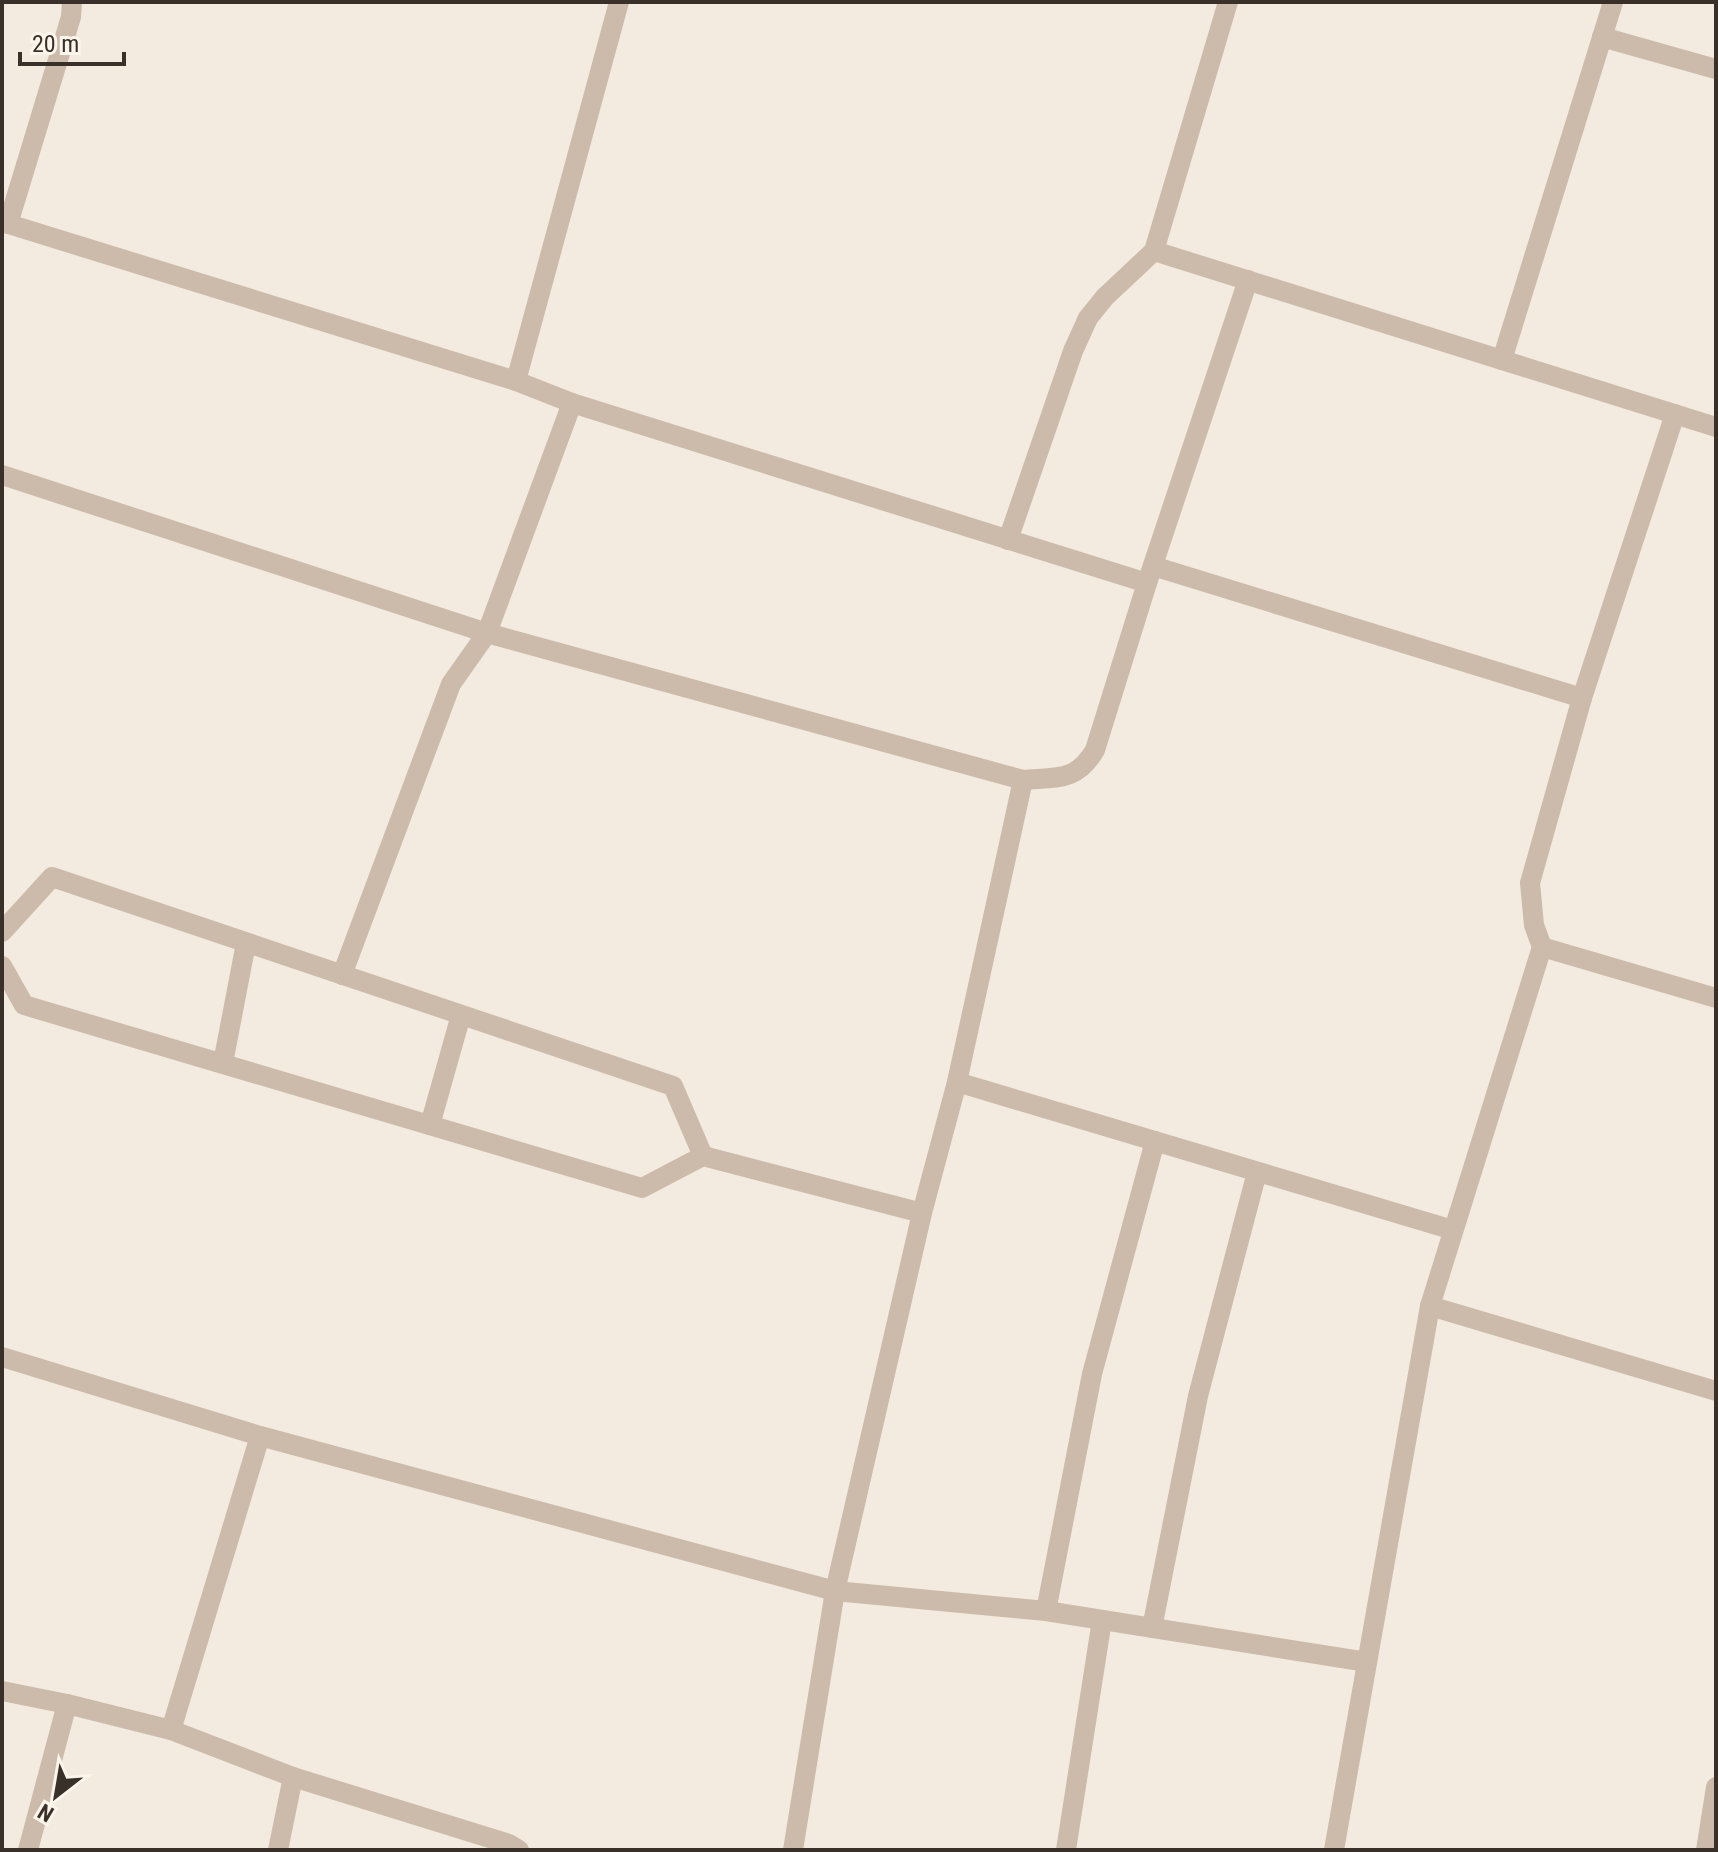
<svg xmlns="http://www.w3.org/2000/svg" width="1718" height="1852" font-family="'Roboto Condensed',sans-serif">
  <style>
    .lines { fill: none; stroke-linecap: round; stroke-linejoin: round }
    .minor { stroke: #cba; stroke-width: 20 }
  </style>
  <rect width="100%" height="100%" fill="#f3ebdf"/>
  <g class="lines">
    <!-- minor -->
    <g class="minor">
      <polyline points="1228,2 1154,251 1716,427"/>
      <polyline points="1602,37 1716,69"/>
      <polyline points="2,222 516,381 572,403 1147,583"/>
      <polyline points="8,224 71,17 72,2"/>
      <polyline points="1502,360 1613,2"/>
      <polyline points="516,381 619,2"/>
      <polyline points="2,475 487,633 1023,780 957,1082 922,1213 835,1591 793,1850"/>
      <polyline points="1008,540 1073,351 1088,318 1105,297 1154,251"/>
      <polyline points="1153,566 1582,698"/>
      <path d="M 1023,780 C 1057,777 1076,782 1095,750 L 1147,583 L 1248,280"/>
      <polyline points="2,932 52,877 673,1086 703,1156"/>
      <polyline points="1542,947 1534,925 1530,883 1582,698 1675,414"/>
      <polyline points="2,966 24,1005 642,1188 703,1156 922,1213"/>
      <polyline points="342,975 451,684 487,633 572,403"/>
      <polyline points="223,1063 246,943"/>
      <polyline points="957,1082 1453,1230"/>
      <polyline points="430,1125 461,1015"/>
      <polyline points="1430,1306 1716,1391"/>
      <polyline points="2,1357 260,1436 835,1591 1046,1611 1367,1662"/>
      <polyline points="1046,1611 1092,1374 1155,1141"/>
      <polyline points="1152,1628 1198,1396 1257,1172"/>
      <polyline points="2,1691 67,1704 171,1730 293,1777 509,1844 519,1850"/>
      <polyline points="171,1730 260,1436"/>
      <polyline points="28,1850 67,1704"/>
      <polyline points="278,1850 293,1777"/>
      <polyline points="1066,1850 1102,1620"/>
      <polyline points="1334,1850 1430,1306 1542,947 1716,998"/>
      <polyline points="1706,1850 1716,1787"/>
    </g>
  </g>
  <!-- border -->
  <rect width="1718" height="1852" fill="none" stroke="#3a302a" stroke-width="8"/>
  <!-- north arrow -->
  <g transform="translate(56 1796) rotate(211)" stroke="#fbf5ec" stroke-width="6" paint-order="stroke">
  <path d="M0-6L14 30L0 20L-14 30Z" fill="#3a302a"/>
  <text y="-12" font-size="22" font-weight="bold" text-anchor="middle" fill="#3a302a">N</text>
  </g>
  <!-- scale -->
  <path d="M20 52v12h104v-12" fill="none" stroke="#3a302a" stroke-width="4"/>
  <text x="32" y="52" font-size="24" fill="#3a302a" stroke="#fbf5ec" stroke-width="6" paint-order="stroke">20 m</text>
</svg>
